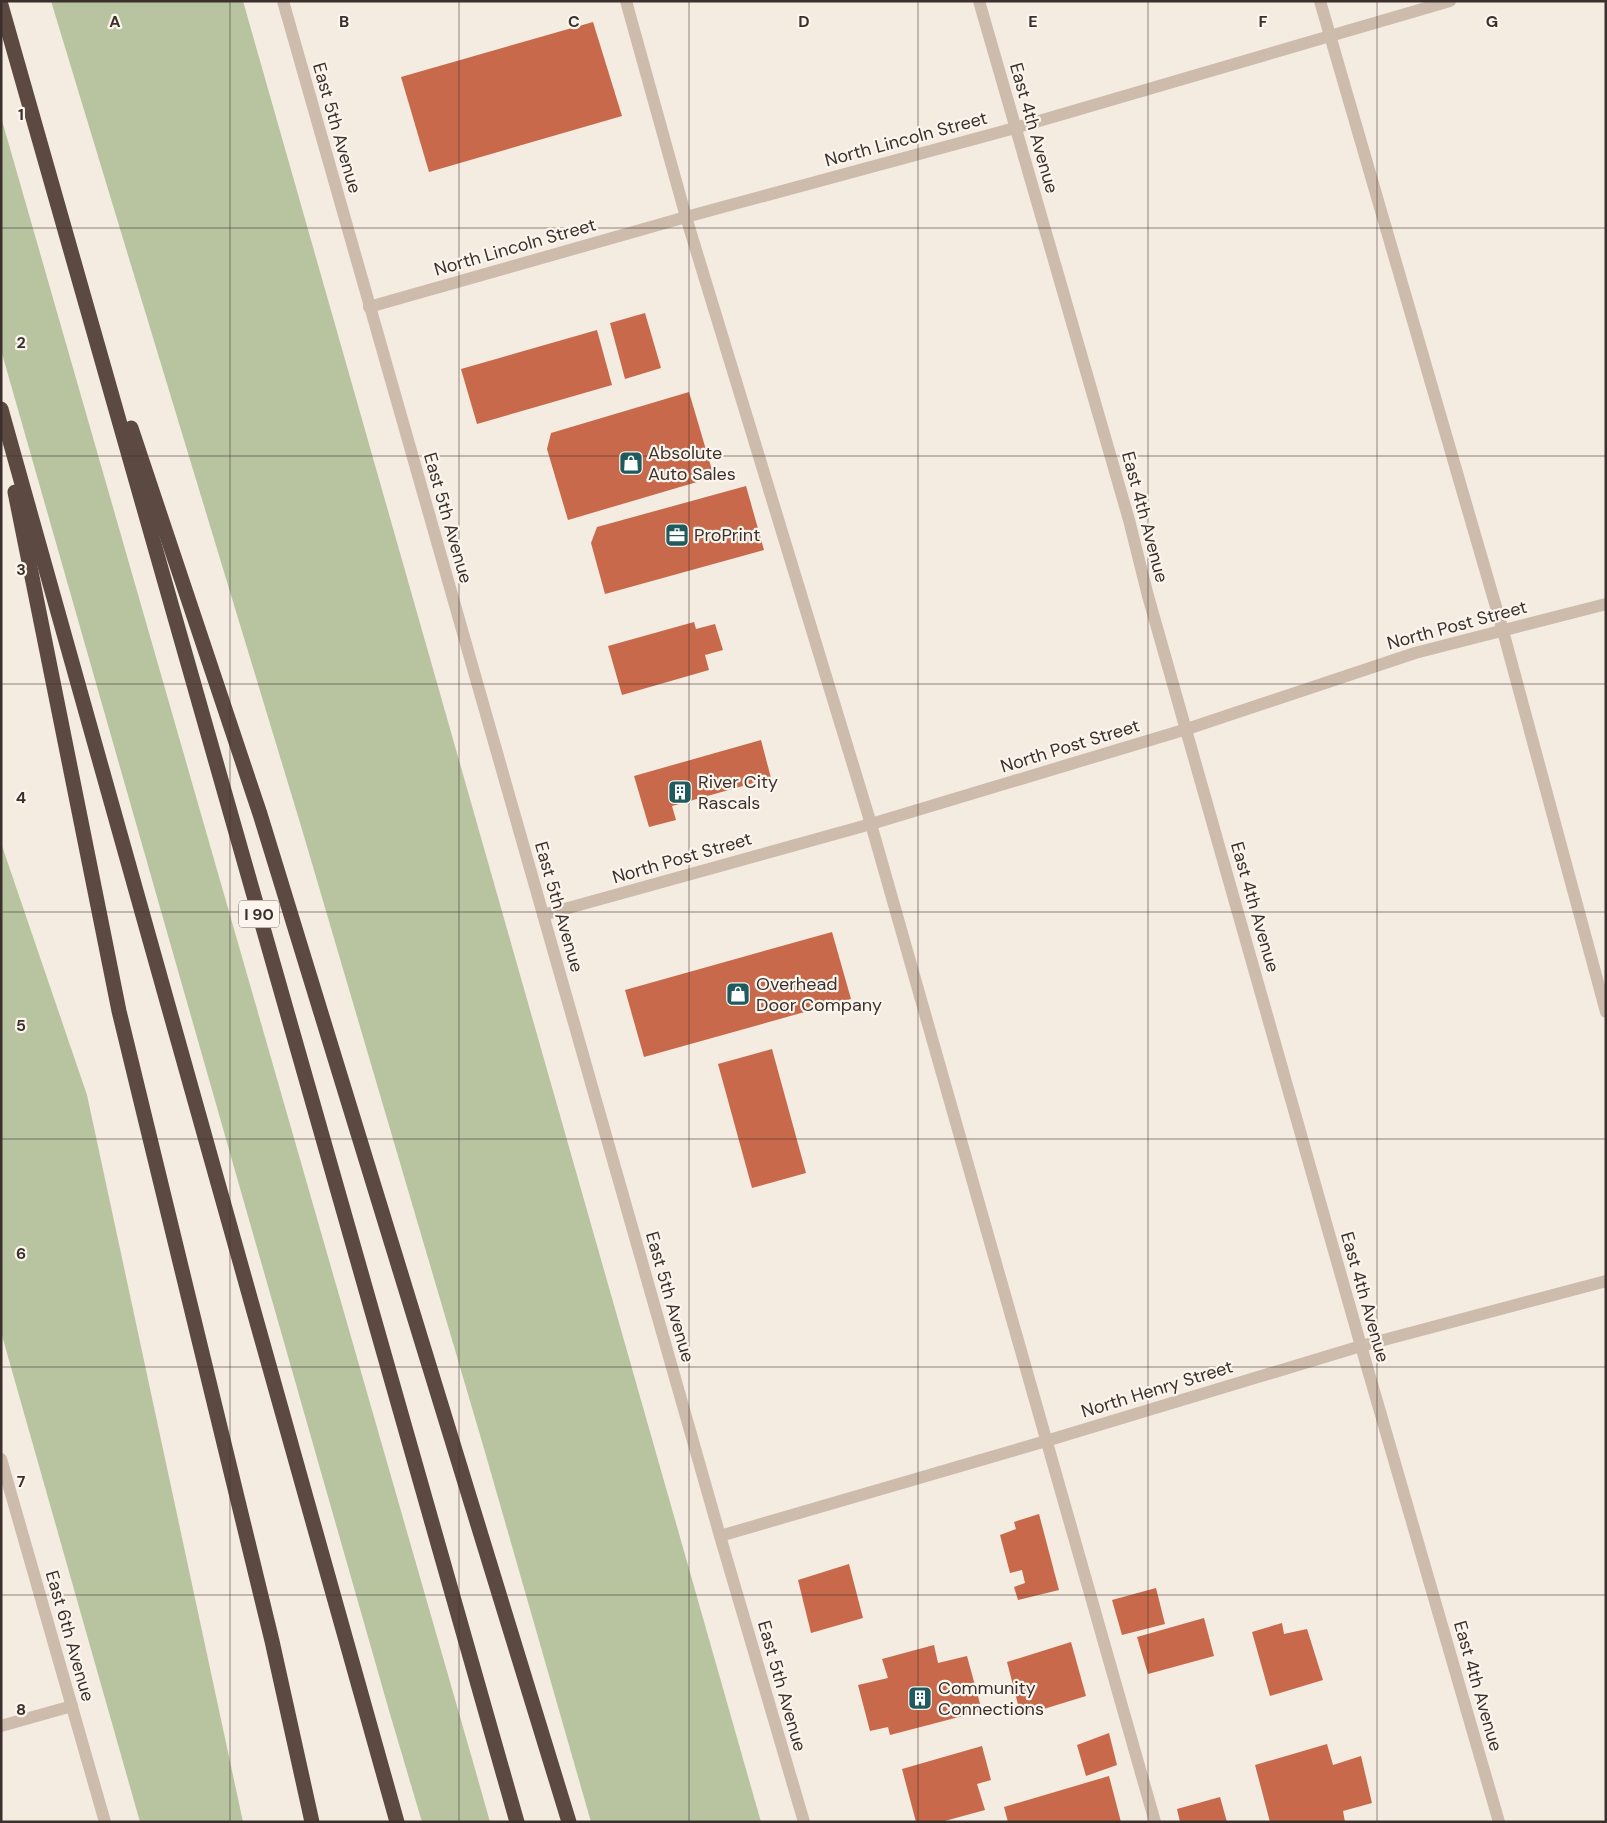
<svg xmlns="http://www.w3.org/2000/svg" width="1607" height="1823" font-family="'DM Sans',sans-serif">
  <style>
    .green { fill: #b8c4a0 }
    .building { fill: #c8694b }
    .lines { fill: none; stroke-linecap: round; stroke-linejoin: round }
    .service { stroke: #cdbbac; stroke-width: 12 }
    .minor { stroke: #cdbbac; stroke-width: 12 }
    .tertiary { stroke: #cdbbac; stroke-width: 12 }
    .motorway { stroke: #5c4a42; stroke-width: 15 }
    .grid { fill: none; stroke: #3b302b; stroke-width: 1; stroke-opacity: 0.55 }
    .labels { text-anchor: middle; stroke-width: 4.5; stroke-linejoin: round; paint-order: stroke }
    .shield { fill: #fbf5ee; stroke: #756b66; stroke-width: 1 }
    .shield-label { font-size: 16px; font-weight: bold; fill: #3b302b }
    .street-label { font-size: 18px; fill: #3b302b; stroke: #fbf5ee }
    .poi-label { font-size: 18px; fill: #3b302b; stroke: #fbf5ee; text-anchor: start }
    .grid-label { font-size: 16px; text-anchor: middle; font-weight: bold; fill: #3b302b; stroke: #fbf5ee; stroke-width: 4.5; stroke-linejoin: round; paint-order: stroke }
  </style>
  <rect width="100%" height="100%" fill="#f4ebe1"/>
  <!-- green -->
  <g class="green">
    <polygon points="51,1 243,1 761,1822 591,1822 485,1452 301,826"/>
    <polygon points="1,117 475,1769 490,1822 422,1822 390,1714 1,350"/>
    <polygon points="1,843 87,1095 243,1822 140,1822 1,1332"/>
  </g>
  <!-- building -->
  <g class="building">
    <polygon points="593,22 622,116 429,172 401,77"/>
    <polygon points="645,313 661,368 625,379 610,323"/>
    <polygon points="597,330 612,385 477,424 461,369"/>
    <polygon points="689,392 714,477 568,520 547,449 551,433"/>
    <polygon points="746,486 764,550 605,594 591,543 597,527"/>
    <polygon points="694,622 696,629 715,624 723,650 705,655 709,670 622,695 608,646"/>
    <polygon points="761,740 771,778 672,806 676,820 649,827 634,776"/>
    <polygon points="832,932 851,999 644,1057 625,990"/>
    <polygon points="772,1049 806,1173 752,1188 718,1064"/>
    <polygon points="1039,1514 1059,1590 1018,1600 1014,1587 1025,1583 1022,1570 1010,1573 1000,1535 1016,1529 1014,1522"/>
    <polygon points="849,1564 863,1618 811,1633 798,1580"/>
    <polygon points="1156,1588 1165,1624 1122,1635 1112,1600"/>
    <polygon points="1204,1618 1214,1656 1148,1674 1137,1637"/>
    <polygon points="1282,1623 1284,1634 1307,1629 1323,1680 1270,1696 1252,1632"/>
    <polygon points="1071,1642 1086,1696 1021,1716 1007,1662"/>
    <polygon points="934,1645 938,1663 967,1656 982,1711 890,1735 888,1727 870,1731 858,1685 888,1678 882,1659"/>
    <polygon points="1109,1733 1117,1765 1086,1776 1077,1745"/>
    <polygon points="1327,1744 1333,1765 1361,1756 1372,1803 1343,1811 1345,1822 1270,1822 1255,1765"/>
    <polygon points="982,1746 991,1780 977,1784 985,1810 941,1822 916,1822 902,1769"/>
    <polygon points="1109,1776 1121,1822 1008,1822 1004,1807"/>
    <polygon points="1220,1797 1227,1822 1180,1822 1177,1809"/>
  </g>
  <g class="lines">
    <!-- service -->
    <g class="service">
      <polyline points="626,1 686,217 871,824 1155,1822"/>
      <polyline points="1320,1 1503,631 1606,1012"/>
    </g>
    <!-- minor -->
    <g class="minor">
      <polyline points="283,1 720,1536 804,1822"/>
      <polyline points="369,307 686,217 1015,128"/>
      <polyline points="543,915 871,824 1187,729 1415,653 1606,604"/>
      <polyline points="1,1459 105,1822"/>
      <polyline points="720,1536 1046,1441 1361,1346"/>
      <polyline points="1,1726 72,1706"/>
    </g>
    <!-- tertiary -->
    <g class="tertiary">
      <polyline points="979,1 1129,520 1148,596 1361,1346 1499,1822"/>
      <polyline points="1015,128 1450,1"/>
      <polyline points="1361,1346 1606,1281"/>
    </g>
    <!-- motorway -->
    <g class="motorway">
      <polyline points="1,5 517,1822"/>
      <polyline points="1,409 397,1822"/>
      <polyline points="131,428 260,814 569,1822"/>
      <polyline points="15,492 119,1011 272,1641 312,1822"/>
    </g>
  </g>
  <!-- grid -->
  <path class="grid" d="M 230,1 L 230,1822M 459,1 L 459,1822M 689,1 L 689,1822M 918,1 L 918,1822M 1148,1 L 1148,1822M 1377,1 L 1377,1822M 1,228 L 1606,228M 1,456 L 1606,456M 1,684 L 1606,684M 1,912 L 1606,912M 1,1139 L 1606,1139M 1,1367 L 1606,1367M 1,1595 L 1606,1595"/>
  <!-- icons -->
  <defs>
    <g id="shop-square" transform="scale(1.25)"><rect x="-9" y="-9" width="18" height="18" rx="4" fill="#1f5a5e" stroke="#fbf5ee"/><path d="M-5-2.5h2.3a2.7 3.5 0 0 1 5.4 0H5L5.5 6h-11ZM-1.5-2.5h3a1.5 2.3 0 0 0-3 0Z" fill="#fff"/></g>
    <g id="office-square" transform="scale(1.25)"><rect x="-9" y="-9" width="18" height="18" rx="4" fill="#1f5a5e" stroke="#fbf5ee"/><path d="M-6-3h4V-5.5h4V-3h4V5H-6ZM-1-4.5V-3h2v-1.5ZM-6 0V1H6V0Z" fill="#fff"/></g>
    <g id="building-square" transform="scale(1.25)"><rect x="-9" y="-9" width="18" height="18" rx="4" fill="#1f5a5e" stroke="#fbf5ee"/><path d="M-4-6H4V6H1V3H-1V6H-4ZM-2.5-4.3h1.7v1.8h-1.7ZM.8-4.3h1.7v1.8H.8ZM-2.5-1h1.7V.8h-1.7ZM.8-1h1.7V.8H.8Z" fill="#fff"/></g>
  </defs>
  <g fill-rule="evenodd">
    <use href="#shop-square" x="631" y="463"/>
    <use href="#office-square" x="677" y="535"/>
    <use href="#building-square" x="680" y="792"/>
    <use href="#shop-square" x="738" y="994"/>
    <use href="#building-square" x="920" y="1698"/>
  </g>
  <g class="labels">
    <!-- shield labels -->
    <rect class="shield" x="239" y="900.5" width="40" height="27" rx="4"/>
    <g class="shield-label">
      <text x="259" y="920">I 90</text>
    </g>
    <!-- street labels -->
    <g class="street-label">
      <text transform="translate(337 128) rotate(74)" y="6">East 5th Avenue</text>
      <text transform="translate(1034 128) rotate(74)" y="6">East 4th Avenue</text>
      <text transform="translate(906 139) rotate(-15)" y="6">North Lincoln Street</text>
      <text transform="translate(515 247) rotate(-16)" y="6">North Lincoln Street</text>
      <text transform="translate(1145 517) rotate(75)" y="6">East 4th Avenue</text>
      <text transform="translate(448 518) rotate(74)" y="6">East 5th Avenue</text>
      <text transform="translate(1457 625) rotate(-15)" y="6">North Post Street</text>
      <text transform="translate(1070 746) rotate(-17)" y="6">North Post Street</text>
      <text transform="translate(682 858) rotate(-16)" y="6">North Post Street</text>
      <text transform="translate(559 907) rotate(74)" y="6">East 5th Avenue</text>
      <text transform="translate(1255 907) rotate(74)" y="6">East 4th Avenue</text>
      <text transform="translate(670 1297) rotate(74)" y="6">East 5th Avenue</text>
      <text transform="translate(1365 1297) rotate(74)" y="6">East 4th Avenue</text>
      <text transform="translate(1157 1389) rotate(-17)" y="6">North Henry Street</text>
      <text transform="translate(70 1636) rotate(74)" y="6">East 6th Avenue</text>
      <text transform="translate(782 1686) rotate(74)" y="6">East 5th Avenue</text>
      <text transform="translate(1478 1686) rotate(74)" y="6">East 4th Avenue</text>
    </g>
    <!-- poi labels -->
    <g class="poi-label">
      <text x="648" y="459">Absolute<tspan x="648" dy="21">Auto Sales</tspan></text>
      <text x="694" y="541">ProPrint</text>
      <text x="698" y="788">River City<tspan x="698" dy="21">Rascals</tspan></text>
      <text x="756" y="990">Overhead<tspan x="756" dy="21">Door Company</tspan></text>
      <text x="938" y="1694">Community<tspan x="938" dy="21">Connections</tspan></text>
    </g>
  </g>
  <g class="grid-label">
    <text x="115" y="27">A</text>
    <text x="344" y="27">B</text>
    <text x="574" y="27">C</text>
    <text x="804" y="27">D</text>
    <text x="1033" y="27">E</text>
    <text x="1263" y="27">F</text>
    <text x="1492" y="27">G</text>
    <text x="21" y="120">1</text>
    <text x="21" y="348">2</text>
    <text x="21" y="575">3</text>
    <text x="21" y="803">4</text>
    <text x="21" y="1031">5</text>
    <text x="21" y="1259">6</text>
    <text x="21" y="1487">7</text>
    <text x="21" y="1715">8</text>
  </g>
  <!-- border -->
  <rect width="1607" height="1823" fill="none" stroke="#3b302b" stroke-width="5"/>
</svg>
